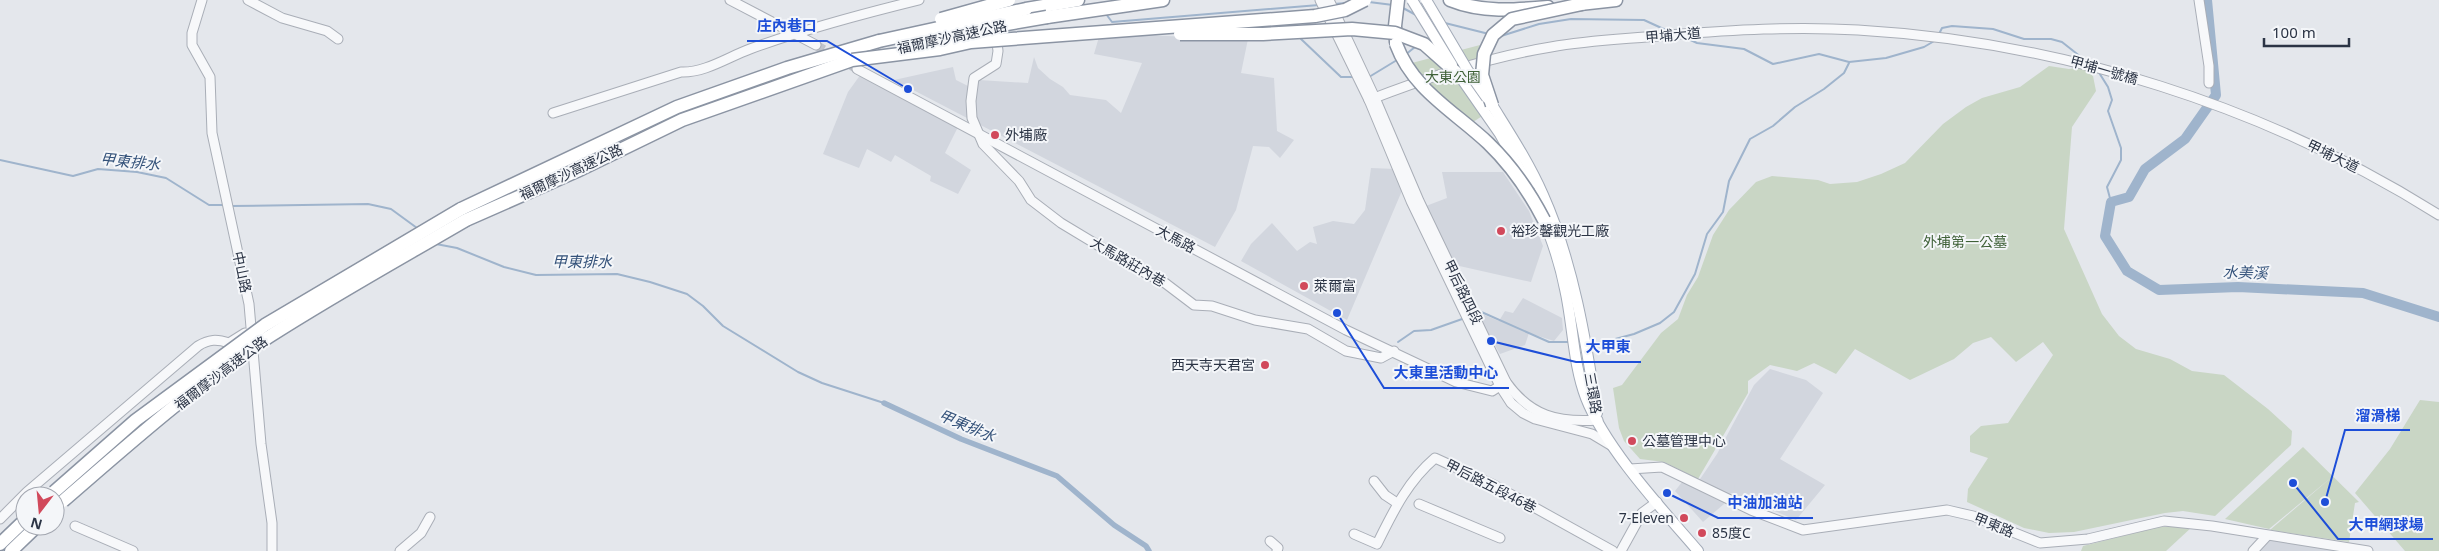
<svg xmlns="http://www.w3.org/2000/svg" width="2439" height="551" font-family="'Noto Sans','Noto Sans TC',sans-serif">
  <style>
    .built { fill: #d2d6de }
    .green { fill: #c9d6c5 }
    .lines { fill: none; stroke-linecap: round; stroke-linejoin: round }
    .stream { stroke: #9fb4cc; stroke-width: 2 }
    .canal { stroke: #9fb4cc; stroke-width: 5.5 }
    .river { stroke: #9fb4cc; stroke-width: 10 }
    .minor-tunnel { stroke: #bfc3cb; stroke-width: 9; stroke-dasharray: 9 4.5; stroke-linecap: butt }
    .minor-casing { stroke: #a9aeb7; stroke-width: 11 }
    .major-casing { stroke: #a3abb8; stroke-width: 12 }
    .highway-casing { stroke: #8b94a3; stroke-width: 15 }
    .minor { stroke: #f7f8fa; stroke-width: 9 }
    .major { stroke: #fff; stroke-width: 10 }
    .highway { stroke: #fff; stroke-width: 12 }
    .major-bridge-casing { stroke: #a3abb8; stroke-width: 12; stroke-linecap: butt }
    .highway-bridge-casing { stroke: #8b94a3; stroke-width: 15; stroke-linecap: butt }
    .major-bridge { stroke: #fff; stroke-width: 10 }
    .highway-bridge { stroke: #fff; stroke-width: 12 }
    .poi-dot { fill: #d1495b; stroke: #f4f6f9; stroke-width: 2 }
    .labels { text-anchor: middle; stroke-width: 4; stroke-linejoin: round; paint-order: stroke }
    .street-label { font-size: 14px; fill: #2b3445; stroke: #f4f6f9 }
    .park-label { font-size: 14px; fill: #3f6138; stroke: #f4f6f9 }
    .poi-label { font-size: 14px; fill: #2b3445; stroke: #f4f6f9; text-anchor: start }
    .water-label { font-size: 15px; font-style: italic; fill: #34527a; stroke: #f4f6f9 }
    .leader { fill: none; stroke: #1d4ed8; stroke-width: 2 }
    .callout-dot { fill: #1d4ed8; stroke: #f4f6f9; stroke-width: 2 }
    .callout-label { font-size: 15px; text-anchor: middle; font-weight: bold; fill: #1d4ed8; stroke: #f4f6f9; stroke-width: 4; stroke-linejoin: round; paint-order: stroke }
  </style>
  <rect width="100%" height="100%" fill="#e4e7ec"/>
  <!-- built -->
  <g class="built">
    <polygon points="1139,35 1248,39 1241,73 1274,78 1277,131 1294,140 1280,158 1269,147 1253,146 1236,210 1215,247 894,80 953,67 956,80 974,89 979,80 1028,83 1034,57 1038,68 1050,79 1063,87 1070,95 1106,100 1121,113 1142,63 1094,54 1099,37"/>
    <polygon points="861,74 959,125 945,153 971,170 958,194 930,181 931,176 895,155 891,162 867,149 859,168 823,154 848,92"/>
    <polygon points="1371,168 1396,169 1404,186 1347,320 1241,261 1251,244 1272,223 1297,251 1310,242 1317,244 1313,227 1333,221 1354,224 1365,210"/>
    <polygon points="1442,172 1503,172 1529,211 1543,246 1531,282 1455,265 1426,206 1447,198"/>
    <polygon points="1523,298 1562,318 1563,330 1554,341 1529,333 1525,345 1500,354 1475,311 1499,321 1505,311 1513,313"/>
    <polygon points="1770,369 1806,380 1823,393 1780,459 1825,485 1796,520 1731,493 1724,504 1703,522 1675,491 1682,482 1694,488 1717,454 1754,385"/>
    <polygon points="2268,539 2342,550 2349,551 2257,551"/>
  </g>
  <!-- green -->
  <g class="green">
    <path d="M 1480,45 C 1473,68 1483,89 1490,111 L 1473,122 L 1434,93 L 1408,64 Z"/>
    <polygon points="2049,66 2069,69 2081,67 2093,76 2096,91 2072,127 2064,229 2102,314 2119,336 2136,349 2170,359 2192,371 2224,375 2268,409 2292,431 2291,445 2215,516 2183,511 2165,513 2074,532 2049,533 2024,528 1967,502 1968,489 1988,458 1970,452 1970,436 1981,426 2008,423 2053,355 2043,342 2016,362 1991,337 1973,343 1954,359 1910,380 1855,349 1836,374 1814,363 1797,371 1770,365 1748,381 1748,393 1698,479 1664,462 1640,459 1624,441 1619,428 1613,388 1622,385 1661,333 1678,319 1687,295 1698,277 1713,235 1729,210 1756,182 1772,176 1818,180 1830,184 1857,182 1881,174 1905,163 1943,124 1966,107 1982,98 2020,87"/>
    <polygon points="2420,400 2439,402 2439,551 2405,551 2355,493 2390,449"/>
    <polygon points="2303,447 2359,502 2355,503 2349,542 2270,530 2333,476 2269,529 2225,519"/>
    <polygon points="2193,526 2166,551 2081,551 2083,546 2158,527"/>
  </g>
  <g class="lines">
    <!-- stream -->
    <g class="stream">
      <polyline points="1369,2 1393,5"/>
      <polyline points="1334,4 1346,3"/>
      <polyline points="1403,8 1416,15"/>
      <polyline points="1106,14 1112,22 1319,5"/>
      <polyline points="1445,23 1489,34"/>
      <polyline points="1939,34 1942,28 1952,26 1993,29 2024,39 2051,39 2062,42 2086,61"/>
      <polyline points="1498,37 1539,24 1571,19 1644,20 1668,31"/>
      <polyline points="1684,37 1697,43 1744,49 1773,64 1819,54 1849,62 1886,58 1924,47 1936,40"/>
      <polyline points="1301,39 1341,77 1354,77"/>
      <polyline points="1405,55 1415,47"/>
      <polyline points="2098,71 2108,87 2112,100 2108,111 2121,148 2121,160 2107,187 2111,202"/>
      <polyline points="1369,77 1397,60"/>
      <polyline points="0,160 73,176 98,169 137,172 166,178 209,205 224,205"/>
      <polyline points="231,206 368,204 391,209 417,228"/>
      <polyline points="436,244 457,248 504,267 536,275 617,274 650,282 687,294 703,306 723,326 798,372 822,383 884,403"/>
      <polyline points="1475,312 1477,310 1549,342 1571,342"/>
      <polyline points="1398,342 1414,331 1431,330 1465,318"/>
      <polyline points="1588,342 1604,342 1634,334 1660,323 1674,312 1695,274 1707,234 1723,212 1729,181 1750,139 1773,126 1795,107 1824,89 1844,73 1849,63"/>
    </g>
    <!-- canal -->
    <polyline class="canal" points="884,403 961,439 1057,476 1114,525 1146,546 1149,551"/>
    <!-- river -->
    <polyline class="river" points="2207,0 2216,95 2185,139 2145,169 2129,197 2111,202 2105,236 2127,271 2159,290 2238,287 2363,293 2439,317"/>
    <!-- minor-tunnel -->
    <polyline class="minor-tunnel" points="816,45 857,69"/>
    <!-- minor casing -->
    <g class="minor-casing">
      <g id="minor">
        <polyline points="202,0 192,33 192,45 210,77 212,133 249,304 261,444 272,523 272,551"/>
        <polyline points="248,0 282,18 327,31 338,39"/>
        <polyline points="730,0 816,45"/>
        <polyline points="1320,0 1369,100 1411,201 1500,386 1511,403 1523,413 1535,419 1592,434 1612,446"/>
        <path d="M 1329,0 L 1375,98 L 1419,201 L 1506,382 C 1530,416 1558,423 1598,420"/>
        <polyline points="2199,0 2209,66 2209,83"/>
        <polyline points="996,35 998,51 996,64 974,78 971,101 972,118 983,144 1019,181 1031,200 1061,223 1134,267 1165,283 1194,305 1212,306 1255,320 1308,329 1346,351 1381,358 1394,351"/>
        <polyline points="857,69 1346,330 1456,382 1492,391 1506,382"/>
        <path d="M 1369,100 C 1428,77 1489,57 1551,47 C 1590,40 1629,39 1668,35 C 1732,30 1795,26 1858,30 C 2063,42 2266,106 2439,215"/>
        <path d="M 553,113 L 681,72 C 705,73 728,57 750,49 C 805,29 862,14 919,0"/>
        <polyline points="1630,469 1662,467 1751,510 1803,530 1947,510 1973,516 2040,543 2088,539 2164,521 2212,526 2368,551"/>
        <polyline points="1374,481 1385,495 1397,503"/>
        <polyline points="1419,504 1500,538"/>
        <path d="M 0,519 L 27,492 L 198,346 C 209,339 217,339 229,343 L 245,333"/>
        <polyline points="75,526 133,551"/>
        <path d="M 1354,534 L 1377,544 C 1393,512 1407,482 1435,458 L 1494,485 L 1613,551"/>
        <polyline points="1270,541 1278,548 1277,551"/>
        <polyline points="400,551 421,533 430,517"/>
        <polyline points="1621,551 1642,513 1657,502"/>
        <polyline points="2253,551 2267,536"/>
      </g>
    </g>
    <!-- major casing -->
    <g class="major-casing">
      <g id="major">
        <polyline points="1459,75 1500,134 1529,186"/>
        <path d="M 1492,105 C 1510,134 1529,163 1543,195 C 1573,262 1586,341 1597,413"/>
        <path d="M 1541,213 C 1551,237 1560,263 1565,289 C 1573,324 1573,364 1586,398 C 1606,449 1662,509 1698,551"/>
      </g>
    </g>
    <!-- highway casing -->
    <g class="highway-casing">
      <g id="highway">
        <path d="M 1450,0 C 1482,13 1515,10 1548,7"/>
        <polyline points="1571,5 1616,0"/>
        <polyline points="1026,9 1078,0"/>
        <polyline points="1047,17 1163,0"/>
        <polyline points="1396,42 1395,26 1398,0"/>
        <polyline points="461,209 677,107 787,68 879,41"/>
        <polyline points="466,220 577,171 682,120 852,60"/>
        <polyline points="0,544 25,520"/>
        <polyline points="11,551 37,526"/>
      </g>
    </g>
    <!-- minor -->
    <use href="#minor" class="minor"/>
    <!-- major -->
    <use href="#major" class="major"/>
    <!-- highway -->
    <use href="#highway" class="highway"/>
    <!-- major-bridge casing -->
    <g class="major-bridge-casing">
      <g id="major-bridge">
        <polyline points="1412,0 1452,65"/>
        <polyline points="1426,0 1468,71 1487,98"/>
      </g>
    </g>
    <!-- highway-bridge casing -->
    <g class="highway-bridge-casing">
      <g id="highway-bridge">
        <polyline points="941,19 1009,0"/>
        <polyline points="1180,34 1263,34 1352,29 1395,33 1424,44 1459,75"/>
        <polyline points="879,41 1026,9"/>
        <path d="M 1396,44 C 1413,90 1454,111 1488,143 C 1512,166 1529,191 1544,220"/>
        <polyline points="903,47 978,29 1047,17"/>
        <polyline points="852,60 940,49 971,42 1315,16 1345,10 1365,0"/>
        <polyline points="1492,105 1482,75 1484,54 1493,35 1512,19 1582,4"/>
        <polyline points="54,492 136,420 265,325 461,209"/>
        <path d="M 63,501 C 129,444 196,384 270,336 C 334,295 401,258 466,220"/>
      </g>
    </g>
    <!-- major-bridge -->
    <use href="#major-bridge" class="major-bridge"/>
    <!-- highway-bridge -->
    <use href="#highway-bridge" class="highway-bridge"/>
  </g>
  <!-- markers -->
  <g class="poi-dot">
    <circle cx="995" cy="135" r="5"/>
    <circle cx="1501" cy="231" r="5"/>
    <circle cx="1304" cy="286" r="5"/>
    <circle cx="1265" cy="365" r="5"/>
    <circle cx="1632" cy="441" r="5"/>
    <circle cx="1684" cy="518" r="5"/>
    <circle cx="1702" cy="533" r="5"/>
  </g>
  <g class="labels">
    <!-- street labels -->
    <g class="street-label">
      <text transform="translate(1673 35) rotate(-5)" y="5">甲埔大道</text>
      <text transform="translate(952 37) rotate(-12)" y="5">福爾摩沙高速公路</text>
      <text transform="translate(2104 70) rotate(16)" y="5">甲埔一號橋</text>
      <text transform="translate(2333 156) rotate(26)" y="5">甲埔大道</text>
      <text transform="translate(571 172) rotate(-25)" y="5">福爾摩沙高速公路</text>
      <text transform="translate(1176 239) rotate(28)" y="5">大馬路</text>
      <text transform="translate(1128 262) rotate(30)" y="5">大馬路莊內巷</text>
      <text transform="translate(242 272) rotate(78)" y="5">中山路</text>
      <text transform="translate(1463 292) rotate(64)" y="5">甲后路四段</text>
      <text transform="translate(221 373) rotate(-37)" y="5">福爾摩沙高速公路</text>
      <text transform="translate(1593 393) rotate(80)" y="5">三環路</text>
      <text transform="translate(1491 486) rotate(27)" y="5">甲后路五段46巷</text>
      <text transform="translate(1994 525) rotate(22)" y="5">甲東路</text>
    </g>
    <!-- park labels -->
    <g class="park-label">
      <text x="1453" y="82">大東公園</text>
      <text x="1965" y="247">外埔第一公墓</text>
    </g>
    <!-- poi labels -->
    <g class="poi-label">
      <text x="1005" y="140">外埔廠</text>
      <text x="1511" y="236">裕珍馨觀光工廠</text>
      <text x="1314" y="291">萊爾富</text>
      <text x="1255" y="370" text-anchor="end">西天寺天君宮</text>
      <text x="1642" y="446">公墓管理中心</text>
      <text x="1674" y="523" text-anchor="end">7-Eleven</text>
      <text x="1712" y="538">85度C</text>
    </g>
    <!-- water labels -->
    <g class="water-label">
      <text transform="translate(130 162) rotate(6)" y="5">甲東排水</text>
      <text x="582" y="267">甲東排水</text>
      <text transform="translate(2245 273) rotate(1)" y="5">水美溪</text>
      <text transform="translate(967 426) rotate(23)" y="5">甲東排水</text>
    </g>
  </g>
  <!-- callouts -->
  <path class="leader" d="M908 89L827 41H747M1491 341L1576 362H1641M1337 313L1384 388H1509M2325 502L2345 430H2410M1667 493L1718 518H1813M2293 483L2338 539H2433"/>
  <g class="callout-dot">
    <circle cx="908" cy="89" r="5"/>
    <circle cx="1491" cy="341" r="5"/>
    <circle cx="1337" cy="313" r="5"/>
    <circle cx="2325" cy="502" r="5"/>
    <circle cx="1667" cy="493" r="5"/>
    <circle cx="2293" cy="483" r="5"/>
  </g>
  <g class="callout-label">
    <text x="787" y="31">庄內巷口</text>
    <text x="1608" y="352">大甲東</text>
    <text x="1446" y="378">大東里活動中心</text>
    <text x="2378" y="421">溜滑梯</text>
    <text x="1765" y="508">中油加油站</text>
    <text x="2386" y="530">大甲網球場</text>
  </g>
  <!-- north arrow -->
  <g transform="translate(40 511) rotate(196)"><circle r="24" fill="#f4f6f9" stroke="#a4a8b1"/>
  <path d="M0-4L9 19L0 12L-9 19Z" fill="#d1495b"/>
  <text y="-8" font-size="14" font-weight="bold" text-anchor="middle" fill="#2b3445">N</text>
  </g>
  <!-- scale -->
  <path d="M2264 38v8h85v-8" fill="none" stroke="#2b3445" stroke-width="2.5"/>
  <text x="2272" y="38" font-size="15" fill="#2b3445" stroke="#f4f6f9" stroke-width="4" paint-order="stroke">100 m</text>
</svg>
